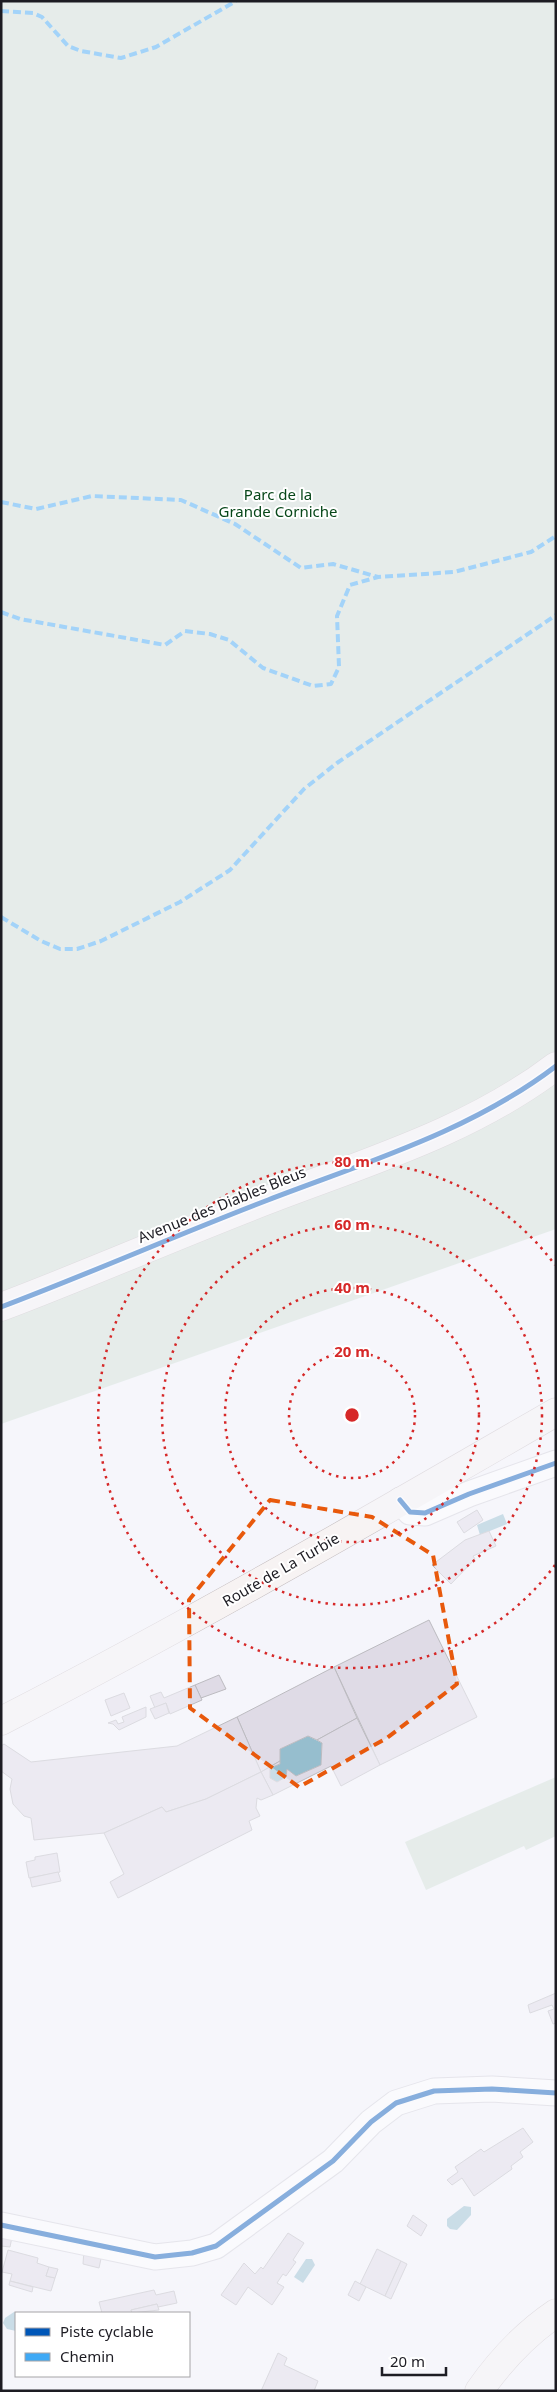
<svg xmlns="http://www.w3.org/2000/svg" width="557" height="2392" font-family="'Noto Sans',sans-serif">
  <style>
    .green { fill: #d2e1d6 }
    .water { fill: #96bece }
    .building { fill: #dfdbe6; stroke: #bcbbc0 }
    .lines { fill: none; stroke-linecap: round; stroke-linejoin: round }
    .minor-casing { stroke: #d2d1d8; stroke-width: 27 }
    .major-casing { stroke: #c4bdbf; stroke-width: 29 }
    .minor { stroke: #fefefe; stroke-width: 25 }
    .major { stroke: #f7f3f3; stroke-width: 28 }
    .quiet { stroke: #3fa9f5; stroke-width: 4; stroke-dasharray: 8 4; stroke-linecap: butt }
    .cycleway-casing { stroke: #fff; stroke-width: 8 }
    .cycleway { stroke: #0057b8; stroke-width: 5 }
    .marked { fill: none; stroke: #e8590c; stroke-width: 4; stroke-dasharray: 10 6; stroke-linejoin: round }
    .ring { fill: none; stroke: #d62828; stroke-width: 2.5; stroke-dasharray: 2.5 5 }
    .labels { text-anchor: middle; stroke-width: 4; stroke-linejoin: round; paint-order: stroke }
    .park-label { font-size: 15px; fill: #074719; stroke: #fff }
    .street-label { font-size: 15px; fill: #1d1c23; stroke: #fff }
    .centre { fill: #d62828; stroke: #fff; stroke-width: 2.5 }
    .ring-label { font-size: 15px; text-anchor: middle; font-weight: bold; fill: #d62828; stroke: #fff; stroke-width: 4; stroke-linejoin: round; paint-order: stroke }
  </style>
  <rect width="100%" height="100%" fill="#f5f5fb"/>
  <!-- green -->
  <g class="green">
    <polygon points="1,1 556,1 556,1229 1,1424"/>
    <polygon points="556,1777 556,1836 526,1850 524,1846 426,1890 405,1842"/>
  </g>
  <!-- water -->
  <g class="water">
    <polygon points="503,1514 507,1524 480,1535 477,1525"/>
    <polygon points="308,1736 322,1743 321,1765 296,1776 287,1770 286,1777 277,1782 270,1778 270,1768 280,1764 280,1749"/>
    <polygon points="464,2206 471,2207 471,2215 457,2230 450,2229 447,2226 447,2219"/>
    <polygon points="306,2259 312,2259 315,2265 303,2283 294,2277"/>
    <polygon points="14,2312 18,2313 16,2331 7,2329 3,2323 5,2318"/>
  </g>
  <!-- building -->
  <g class="building">
    <polygon points="477,1510 483,1520 464,1533 457,1522"/>
    <polygon points="489,1531 496,1546 473,1556 475,1559 451,1584 432,1565 465,1540"/>
    <polygon points="429,1620 477,1717 380,1765 334,1667"/>
    <polygon points="334,1667 357,1718 317,1740 308,1736 280,1749 280,1761 261,1772 237,1717"/>
    <polygon points="219,1675 226,1689 201,1698 195,1685"/>
    <polygon points="195,1685 202,1700 170,1714 166,1703 155,1708 150,1696 161,1692 164,1698"/>
    <polygon points="124,1693 130,1708 111,1716 105,1700"/>
    <polygon points="166,1703 169,1713 155,1719 150,1709"/>
    <polygon points="146,1707 146,1717 119,1730 113,1724 108,1723 116,1720 118,1724 124,1722 122,1717"/>
    <polygon points="237,1717 261,1772 206,1799 166,1812 162,1807 104,1833 34,1840 31,1818 24,1816 13,1804 10,1789 12,1779 1,1771 1,1746 4,1744 31,1762 177,1746"/>
    <polygon points="357,1718 380,1765 341,1786 331,1766 273,1795 261,1772 280,1761 280,1764 270,1768 270,1778 277,1782 286,1777 287,1769 296,1776 321,1765 322,1743 317,1740"/>
    <polygon points="261,1772 273,1795 261,1800 257,1798 256,1808 260,1816 249,1821 252,1830 118,1898 110,1882 124,1874 104,1833 162,1807 166,1812 206,1799"/>
    <polygon points="57,1853 60,1872 29,1878 26,1862 35,1860 35,1857"/>
    <polygon points="58,1872 61,1881 32,1887 30,1878"/>
    <polygon points="556,1993 556,2023 553,2024 548,2011 554,2009 552,2005 530,2013 528,2005"/>
    <polygon points="523,2128 533,2142 520,2152 523,2157 511,2166 512,2169 474,2196 462,2178 452,2185 447,2180 458,2172 455,2167 481,2149 484,2152"/>
    <polygon points="413,2215 427,2225 421,2236 407,2226"/>
    <polygon points="288,2233 304,2243 293,2260 296,2262 286,2276 283,2274 277,2283 284,2287 272,2305 248,2287 236,2305 221,2295 244,2263 255,2274 261,2267 263,2269"/>
    <polygon points="1,2235 12,2237 10,2247 1,2246"/>
    <polygon points="377,2249 401,2261 385,2296 360,2284"/>
    <polygon points="8,2250 38,2258 37,2263 49,2267 46,2276 55,2278 51,2291 10,2281 12,2274 2,2272"/>
    <polygon points="84,2250 102,2254 99,2268 83,2264"/>
    <polygon points="401,2261 407,2264 391,2299 385,2296"/>
    <polygon points="49,2267 58,2269 55,2278 46,2276"/>
    <polygon points="10,2281 33,2287 32,2292 9,2285"/>
    <polygon points="355,2281 366,2287 359,2301 348,2295"/>
    <polygon points="154,2290 156,2295 174,2291 177,2303 158,2307 157,2304 131,2310 132,2313 102,2313 99,2302"/>
    <polygon points="157,2304 159,2310 132,2313 131,2310"/>
    <polygon points="278,2353 287,2358 284,2365 318,2381 314,2391 261,2391"/>
  </g>
  <g class="lines">
    <!-- minor casing -->
    <g class="minor-casing">
      <g id="minor">
        <polyline points="400,1500 410,1512 425,1513 469,1494 556,1463"/>
        <polyline points="1,2225 155,2257 192,2253 216,2246 333,2161 371,2122 396,2103 434,2091 492,2089 556,2093"/>
      </g>
    </g>
    <!-- major casing -->
    <g class="major-casing">
      <g id="major">
        <path d="M 1,1307 C 91,1273 179,1234 268,1200 C 367,1162 471,1131 556,1066"/>
        <path d="M 1,1721 C 190,1624 373,1518 556,1412"/>
        <path d="M 479,2391 C 500,2361 525,2334 556,2313"/>
      </g>
    </g>
    <!-- minor -->
    <use href="#minor" class="minor"/>
    <!-- major -->
    <use href="#major" class="major"/>
    <!-- quiet -->
    <g class="quiet">
      <polyline points="1,11 33,13 42,17 68,46 81,51 121,58 156,47 236,1"/>
      <polyline points="1,502 36,509 92,496 181,500 235,524 301,568 333,564 378,577"/>
      <polyline points="1,612 20,619 165,645 185,631 210,634 229,640 263,668 313,686 331,684 339,667 337,616 350,585 378,577 454,572 531,552 556,536"/>
      <polyline points="1,917 41,941 60,949 77,949 101,941 180,902 230,870 304,789 337,763 556,615"/>
    </g>
    <!-- cycleway casing -->
    <g class="cycleway-casing">
      <g id="cycleway">
        <path d="M 1,1307 C 91,1273 179,1234 268,1200 C 367,1162 471,1131 556,1066"/>
        <polyline points="400,1500 410,1512 425,1513 469,1494 556,1463"/>
        <polyline points="1,2225 155,2257 192,2253 216,2246 333,2161 371,2122 396,2103 434,2091 492,2089 556,2093"/>
      </g>
    </g>
    <!-- cycleway -->
    <use href="#cycleway" class="cycleway"/>
  </g>
  <!-- marked area -->
  <path d="M0 0H557V2392H0ZM 270,1500 L 372,1517 L 433,1555 L 457,1684 L 387,1738 L 299,1787 L 190,1708 L 189,1600 Z" fill="#f5f5fb" fill-opacity=".55" fill-rule="evenodd"/>
  <path class="marked" d="M 270,1500 L 372,1517 L 433,1555 L 457,1684 L 387,1738 L 299,1787 L 190,1708 L 189,1600 Z"/>
  <!-- distance rings -->
  <g class="ring">
    <circle cx="352" cy="1415" r="63"/>
    <circle cx="352" cy="1415" r="127"/>
    <circle cx="352" cy="1415" r="190"/>
    <path d="M555 1565A253 253 0 1 1 555 1265"/>
  </g>
  <g class="labels">
    <!-- park labels -->
    <g class="park-label">
      <text x="278" y="500">Parc de la<tspan x="278" dy="17">Grande Corniche</tspan></text>
    </g>
    <!-- street labels -->
    <g class="street-label">
      <text transform="translate(222 1205) rotate(-22)" y="5">Avenue des Diables Bleus</text>
      <text transform="translate(281 1570) rotate(-30)" y="5">Route de La Turbie</text>
    </g>
  </g>
  <circle cx="352" cy="1415" r="8" class="centre"/>
  <g class="ring-label">
    <text x="352" y="1167">80 m</text>
    <text x="352" y="1230">60 m</text>
    <text x="352" y="1293">40 m</text>
    <text x="352" y="1357">20 m</text>
  </g>
  <!-- border -->
  <rect width="557" height="2392" fill="none" stroke="#1d1c23" stroke-width="5"/>
  <!-- legend -->
  <rect x="15" y="2312" width="175" height="65" fill="#ffffff" stroke="#a5a4a7"/>
  <rect x="25" y="2328" width="25" height="8" fill="#0057b8" stroke="#a5a4a7"/>
  <text x="60" y="2337" font-size="15" fill="#1d1c23">Piste cyclable</text>
  <rect x="25" y="2353" width="25" height="8" fill="#3fa9f5" stroke="#a5a4a7"/>
  <text x="60" y="2362" font-size="15" fill="#1d1c23">Chemin</text>
  <!-- scale -->
  <path d="M382 2367v8h64v-8" fill="none" stroke="#1d1c23" stroke-width="2.5"/>
  <text x="390" y="2367" font-size="15" fill="#1d1c23" stroke="#ffffff" stroke-width="4" paint-order="stroke">20 m</text>
</svg>
